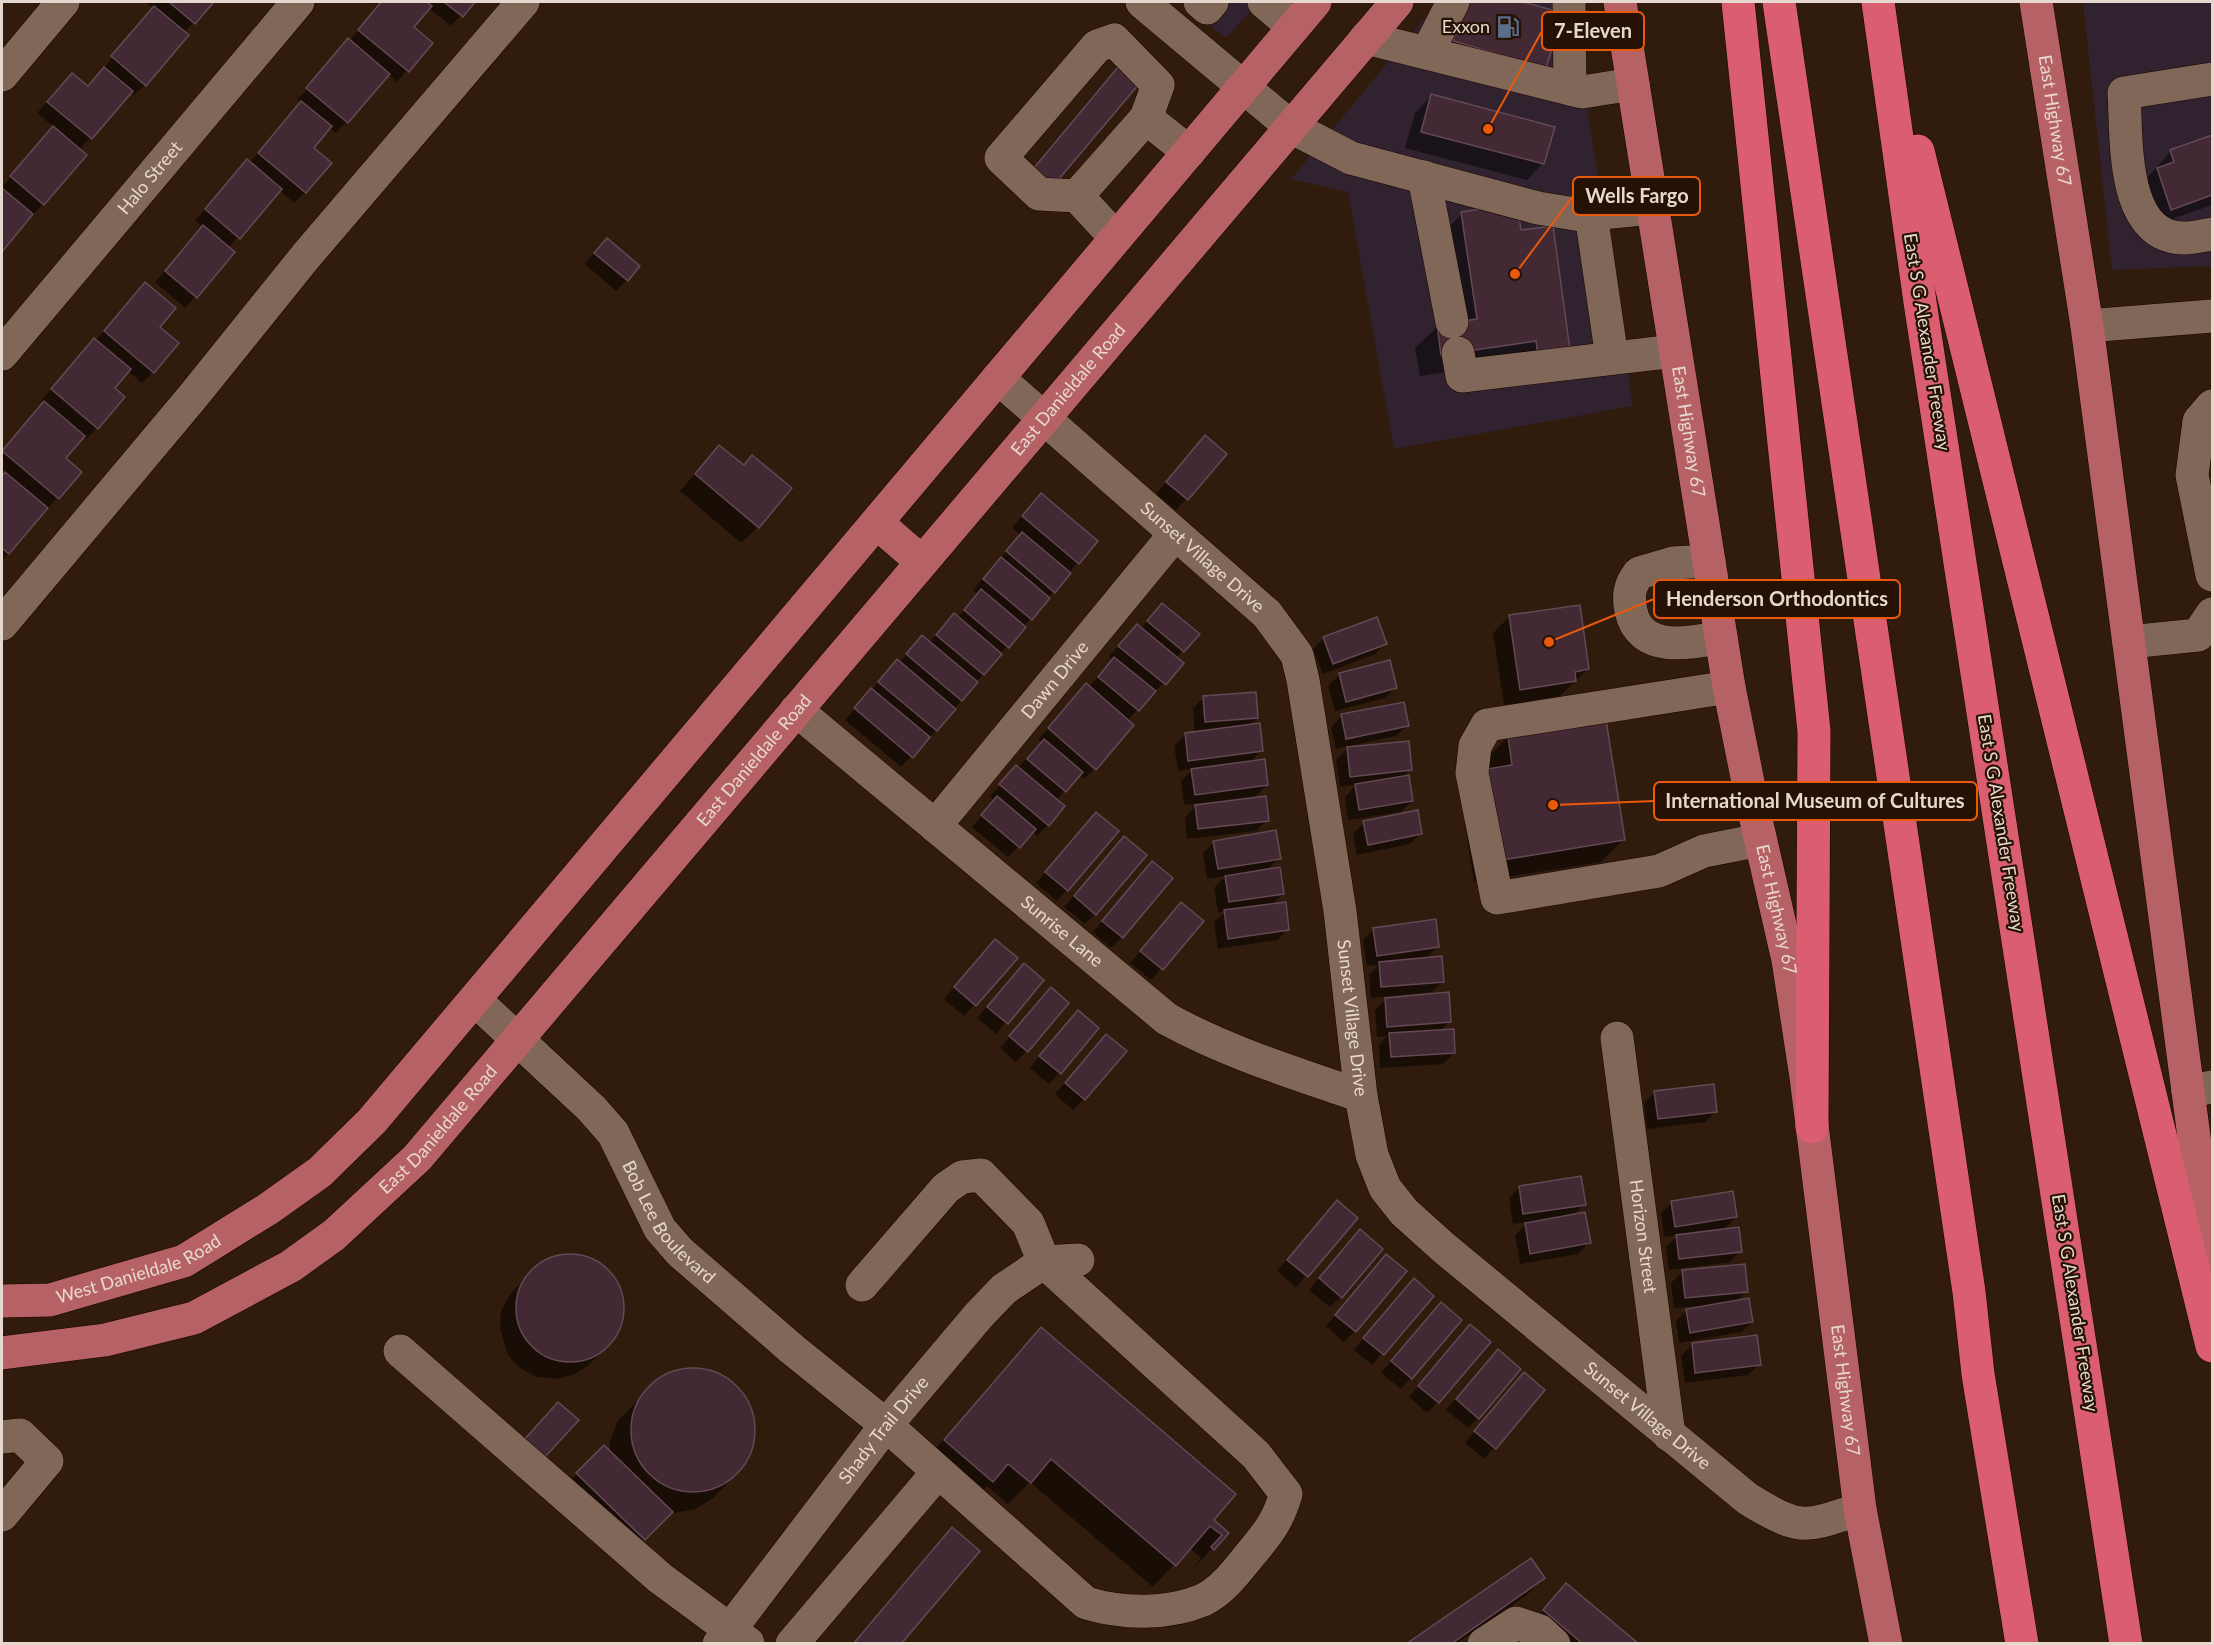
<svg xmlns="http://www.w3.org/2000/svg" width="2214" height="1645" font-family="Lato,sans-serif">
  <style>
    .commercial { fill: #30232f }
    .shadow { fill: #0007 }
    .building { fill: #422934; stroke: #654955; stroke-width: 1.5 }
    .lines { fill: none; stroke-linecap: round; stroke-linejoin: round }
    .minor-casing { stroke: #170500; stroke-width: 34 }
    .major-casing { stroke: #170500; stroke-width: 34 }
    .highway-casing { stroke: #170500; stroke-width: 34 }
    .minor { stroke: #816757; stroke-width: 33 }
    .major { stroke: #b66265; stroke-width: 33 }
    .highway { stroke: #da5e6f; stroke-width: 33 }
    .labels { text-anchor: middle; stroke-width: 4.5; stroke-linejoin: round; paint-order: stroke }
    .poi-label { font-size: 18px; fill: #e7d8cf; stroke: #261204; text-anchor: end }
    .street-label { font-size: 18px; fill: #e7d8cf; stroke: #261204 }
    .leader { fill: none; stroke: #e8590c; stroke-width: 2 }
    .callout-dot { fill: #e8590c; stroke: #261204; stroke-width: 2 }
    .callout { fill: #261204; stroke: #e8590c; stroke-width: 2 }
    .callout-label { font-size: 20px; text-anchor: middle; font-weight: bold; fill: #e7d8cf }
  </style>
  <rect width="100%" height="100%" fill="#301b0d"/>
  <!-- commercial -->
  <g class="commercial">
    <polygon points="1182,2 1259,2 1226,38"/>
    <polygon points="1438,2 1571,2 1633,406 1394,449 1348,192 1291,179"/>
    <polygon points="2083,2 2212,2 2212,266 2112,270"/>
  </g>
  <!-- shadow -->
  <g class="shadow">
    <polygon points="146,2 212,2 184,33 145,85 134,95 130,92 79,150 43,204 2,250 2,187 54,127 37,113 72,75 87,88 153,8"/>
    <polygon points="383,2 388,5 391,2 473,2 451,26 429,8 412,28 431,43 397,82 388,74 336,133 329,127 312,148 305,192 294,203 279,190 228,248 233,252 185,308 155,282 203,227 195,221 236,172 249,163 301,103 297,100"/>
    <polygon points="1462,2 1517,2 1561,14 1545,67 1449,46"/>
    <polygon points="1118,69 1137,84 1017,186 1102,85"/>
    <polygon points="1431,96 1543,163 1527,180 1405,148 1415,113"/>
    <polygon points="2212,137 2212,205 2155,225 2141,185 2171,151"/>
    <polygon points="1462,214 1519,232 1569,350 1515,362 1420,376 1415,348 1438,326 1440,236"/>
    <polygon points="596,251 627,280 616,291 585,264"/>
    <polygon points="145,284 158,327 153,372 142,383 127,370 112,388 97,428 86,439 83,436 64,458 80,472 2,560 2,478 5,474 2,471 2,452 44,403 41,401 83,351 95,341"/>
    <polygon points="719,447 743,466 758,527 741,543 680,491"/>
    <polygon points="1195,448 1225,454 1176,510 1156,494"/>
    <polygon points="1030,506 1096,541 936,730 901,767 845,720 897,661 899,663 911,648 929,643 954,615 957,618 978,594 973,590 1021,535 1012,528"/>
    <polygon points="1162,605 1197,634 1176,658 1182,663 1127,721 1132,725 1094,769 1084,779 1078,775 1056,800 1063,806 1048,825 1037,836 1032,831 1008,857 972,827 995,801 990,796 1042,743 1038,740 1076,696 1089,687 1113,661 1109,657 1126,636 1141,628"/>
    <polygon points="1509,617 1588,669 1558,698 1504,705 1493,633"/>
    <polygon points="1324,638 1385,643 1375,654 1323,674 1313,649"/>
    <polygon points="1389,662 1396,687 1385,698 1335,711 1328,686 1339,675"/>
    <polygon points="1204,698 1257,718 1248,726 1262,750 1249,763 1267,785 1252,799 1267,820 1256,831 1187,839 1185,817 1199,803 1184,805 1181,781 1193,769 1178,771 1174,746 1185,735 1195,734 1193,708"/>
    <polygon points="1342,716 1407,726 1396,736 1336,749 1331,727"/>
    <polygon points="1508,737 1623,840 1601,862 1474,882 1460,794 1486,759"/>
    <polygon points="1349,747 1411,769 1402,778 1412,801 1401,812 1348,820 1345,797 1356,785 1340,787 1336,760"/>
    <polygon points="1096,814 1067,890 1057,901 1036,883"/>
    <polygon points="1364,823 1421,833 1410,844 1357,855 1353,834"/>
    <polygon points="1124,838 1095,914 1085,924 1064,907"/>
    <polygon points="1214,842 1279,858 1266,871 1283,894 1271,905 1288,929 1277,940 1218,949 1214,922 1225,912 1218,912 1214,888 1226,876 1207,879 1203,853"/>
    <polygon points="1142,874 1122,937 1111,948 1093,932"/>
    <polygon points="1171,915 1202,921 1151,980 1130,963"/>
    <polygon points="1374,929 1438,947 1425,959 1443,981 1432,992 1371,998 1369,974 1379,965 1367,966 1363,940"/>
    <polygon points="984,952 1016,959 964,1016 944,999"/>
    <polygon points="1024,965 1042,980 996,1034 977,1018"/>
    <polygon points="1051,989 1027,1051 1016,1062 1000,1048"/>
    <polygon points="1386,999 1450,1021 1440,1031 1454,1053 1443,1064 1380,1068 1379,1045 1387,1036 1377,1037 1375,1010"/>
    <polygon points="1067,1023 1097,1028 1049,1084 1030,1068"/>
    <polygon points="1106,1036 1084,1099 1073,1110 1055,1094"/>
    <polygon points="1655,1092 1716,1111 1705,1122 1647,1129 1644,1103"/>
    <polygon points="1520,1187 1584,1204 1573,1216 1589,1243 1578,1254 1520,1264 1515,1235 1528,1222 1513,1224 1509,1198"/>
    <polygon points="1337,1202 1356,1218 1296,1287 1277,1271"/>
    <polygon points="1672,1202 1736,1217 1722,1231 1740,1251 1730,1262 1669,1270 1666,1247 1679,1235 1664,1237 1661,1213"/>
    <polygon points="1349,1242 1341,1297 1330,1307 1309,1290"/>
    <polygon points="575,1255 593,1260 608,1270 619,1286 623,1303 622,1322 606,1347 589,1365 573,1375 555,1379 537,1377 520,1368 508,1355 500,1329 501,1311 510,1294 541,1264 558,1256"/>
    <polygon points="1376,1267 1355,1331 1344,1342 1326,1326"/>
    <polygon points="1682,1272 1746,1291 1736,1302 1752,1322 1741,1332 1679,1343 1676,1321 1686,1311 1701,1308 1701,1306 1674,1308 1671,1283"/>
    <polygon points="1403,1291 1432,1296 1372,1365 1354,1350"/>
    <polygon points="1431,1314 1411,1378 1401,1389 1381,1373"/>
    <polygon points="1041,1329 1212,1520 1227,1533 1191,1571 1201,1558 1189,1548 1153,1587 1030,1482 1008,1504 987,1486 970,1503 923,1463"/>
    <polygon points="1459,1337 1438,1402 1427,1413 1409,1397"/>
    <polygon points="1692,1345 1759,1364 1748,1375 1685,1383 1681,1356"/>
    <polygon points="1498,1351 1478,1418 1468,1428 1446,1410"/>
    <polygon points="700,1369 720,1375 738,1387 750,1405 755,1426 753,1447 737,1474 714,1497 696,1509 668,1514 627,1555 561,1490 604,1447 610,1452 610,1441 618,1421 655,1382 674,1372"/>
    <polygon points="1524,1374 1543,1391 1484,1459 1465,1443"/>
    <polygon points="952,1529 899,1644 852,1644 936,1545"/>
    <polygon points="1543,1578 1527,1595 1456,1644 1409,1644"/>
    <polygon points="1567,1585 1636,1644 1547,1644 1528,1628"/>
  </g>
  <!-- building -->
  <g class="building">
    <polygon points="169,2 214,2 195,24"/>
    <polygon points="381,2 427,2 432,6 414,27 433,43 409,72 358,30"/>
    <polygon points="444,2 475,2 463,17"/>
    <polygon points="1465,2 1523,2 1563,13 1546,68 1453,41"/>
    <polygon points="154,6 189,35 146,86 111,56"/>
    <polygon points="348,38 390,74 348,123 306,88"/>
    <polygon points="104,67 133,91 92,139 47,102 72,73 88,86"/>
    <polygon points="1118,67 1139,84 1053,186 1033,169"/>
    <polygon points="1431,94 1555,127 1544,164 1421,132"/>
    <polygon points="301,101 332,126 314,148 332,163 306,193 258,153"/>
    <polygon points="53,126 87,155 44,205 10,176"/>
    <polygon points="2212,135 2212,195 2171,210 2157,168 2174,162 2170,150"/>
    <polygon points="247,159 282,189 240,239 205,209"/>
    <polygon points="2,188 33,214 2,252"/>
    <polygon points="1517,204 1521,230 1553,226 1570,350 1538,355 1536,341 1441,355 1437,325 1477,319 1461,212"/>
    <polygon points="203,225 235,252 197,298 165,271"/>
    <polygon points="607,238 640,266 628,281 594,253"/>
    <polygon points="145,282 176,308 160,327 179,343 154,373 104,331"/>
    <polygon points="94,338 131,369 115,388 125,397 98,429 51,389"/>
    <polygon points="44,401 85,436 66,458 82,472 59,499 2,451"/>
    <polygon points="1205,435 1227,454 1188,500 1166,482"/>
    <polygon points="719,445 744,465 752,455 792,488 759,528 695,474"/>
    <polygon points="5,472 48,508 9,554 2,548 2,476"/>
    <polygon points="1041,493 1098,541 1079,564 1022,516"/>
    <polygon points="1022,532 1071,573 1055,593 1006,551"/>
    <polygon points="1001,557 1050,598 1032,620 983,579"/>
    <polygon points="981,589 1026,627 1009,648 964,610"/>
    <polygon points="1162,603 1200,634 1184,652 1147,621"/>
    <polygon points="1580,605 1589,669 1575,672 1576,681 1520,690 1509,615"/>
    <polygon points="954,613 1002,654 984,675 936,635"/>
    <polygon points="1377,617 1387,644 1333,664 1323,637"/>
    <polygon points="1137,624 1184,663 1166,685 1118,646"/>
    <polygon points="922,635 978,682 962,701 906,654"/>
    <polygon points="1114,657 1156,691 1139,711 1098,677"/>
    <polygon points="897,659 956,709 937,731 878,682"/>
    <polygon points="1390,660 1397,688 1346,702 1339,673"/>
    <polygon points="1086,683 1134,725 1096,770 1048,728"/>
    <polygon points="871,688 930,737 913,758 854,708"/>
    <polygon points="1256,692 1258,718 1205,722 1203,696"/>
    <polygon points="1404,702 1409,726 1346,739 1341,714"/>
    <polygon points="1606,720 1625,840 1496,861 1481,770 1512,765 1508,736"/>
    <polygon points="1260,723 1263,751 1188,761 1185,733"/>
    <polygon points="1044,739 1083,772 1066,792 1027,759"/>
    <polygon points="1409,741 1412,770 1350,777 1347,747"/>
    <polygon points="1265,759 1268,785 1195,795 1191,769"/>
    <polygon points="1016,765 1065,806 1049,826 999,784"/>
    <polygon points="1409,775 1413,801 1359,810 1355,784"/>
    <polygon points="997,796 1036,829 1020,848 981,815"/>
    <polygon points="1266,796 1269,821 1198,829 1195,805"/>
    <polygon points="1418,810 1422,834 1368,845 1363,821"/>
    <polygon points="1096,812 1119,831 1068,891 1045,872"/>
    <polygon points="1276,830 1281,859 1218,869 1213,841"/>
    <polygon points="1124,836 1147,855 1096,915 1074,896"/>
    <polygon points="1152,861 1173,878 1123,938 1102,921"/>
    <polygon points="1280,867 1284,894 1229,902 1225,876"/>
    <polygon points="1181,902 1204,921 1163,970 1140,951"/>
    <polygon points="1286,902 1289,930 1228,939 1224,910"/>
    <polygon points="1436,919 1439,947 1377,956 1373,928"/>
    <polygon points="995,939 1018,958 976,1006 954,987"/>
    <polygon points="1442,956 1444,982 1381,987 1379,962"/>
    <polygon points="1024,963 1044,980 1008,1024 987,1007"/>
    <polygon points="1051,987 1069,1003 1028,1052 1009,1036"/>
    <polygon points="1449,992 1451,1022 1387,1027 1385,998"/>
    <polygon points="1078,1010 1099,1028 1061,1074 1039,1056"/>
    <polygon points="1454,1029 1455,1053 1391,1057 1389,1033"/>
    <polygon points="1106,1034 1127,1051 1085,1100 1065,1083"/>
    <polygon points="1714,1084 1717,1112 1658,1119 1654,1091"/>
    <polygon points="1581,1176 1586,1205 1523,1214 1519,1186"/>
    <polygon points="1733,1191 1737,1217 1675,1227 1671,1201"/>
    <polygon points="1337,1200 1358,1218 1308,1277 1287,1260"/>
    <polygon points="1585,1212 1591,1243 1530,1254 1525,1223"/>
    <polygon points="1739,1227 1742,1252 1679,1259 1676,1235"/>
    <polygon points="1360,1229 1383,1249 1342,1298 1319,1278"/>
    <circle cx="570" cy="1308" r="54"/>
    <polygon points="1386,1254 1407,1271 1356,1332 1335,1315"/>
    <polygon points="1745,1264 1748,1292 1685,1298 1682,1270"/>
    <polygon points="1414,1278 1434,1296 1384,1355 1363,1338"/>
    <polygon points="1749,1298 1753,1322 1690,1333 1686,1309"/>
    <polygon points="1441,1302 1462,1320 1412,1379 1391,1361"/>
    <polygon points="1470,1324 1491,1342 1439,1403 1418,1386"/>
    <polygon points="1041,1327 1236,1494 1214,1520 1229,1533 1214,1550 1211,1547 1222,1535 1210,1526 1176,1566 1051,1459 1031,1483 1008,1464 993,1482 944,1440"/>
    <polygon points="1757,1335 1761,1365 1695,1373 1692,1343"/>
    <polygon points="1498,1349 1521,1369 1479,1419 1456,1399"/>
    <circle cx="693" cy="1430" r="62"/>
    <polygon points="1524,1372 1545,1390 1496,1449 1474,1431"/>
    <polygon points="558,1402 579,1420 544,1458 524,1440"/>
    <polygon points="604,1445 673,1512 645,1540 576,1473"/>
    <polygon points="952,1527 980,1551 901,1644 853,1644"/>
    <polygon points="1531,1558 1545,1578 1451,1644 1406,1644"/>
    <polygon points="1566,1583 1639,1644 1583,1644 1543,1610"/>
  </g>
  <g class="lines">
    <!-- minor casing -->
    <g class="minor-casing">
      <g id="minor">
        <polyline points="1142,2 1291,127 1351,158 1538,208 1581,215 1652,208"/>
        <polyline points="1200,2 1207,8 1212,2"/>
        <polyline points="1264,2 1294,27"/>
        <polyline points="1569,2 1570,89"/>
        <polyline points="1366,38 1582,92 1633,84"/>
        <polyline points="1427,53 1453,2"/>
        <polyline points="2,75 63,2"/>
        <path d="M 2212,79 L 2124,93 C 2127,137 2120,239 2185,238 C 2194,238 2204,235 2212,234"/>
        <polyline points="1424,177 1452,322"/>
        <polyline points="1077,196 1039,194 1001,158 1097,46 1114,40 1158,85 1146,118"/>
        <polyline points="1591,214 1612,358"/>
        <polyline points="1116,238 1077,196 1146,118 1189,152"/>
        <polyline points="2087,326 2212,316"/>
        <polyline points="1458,353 1462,376 1675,351"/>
        <path id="s1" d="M 2,354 L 298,2"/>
        <path id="s2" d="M 998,378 L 1267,614 L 1297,655 L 1303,680 L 1340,911 L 1361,1096 L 1372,1155 L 1385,1188 L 1404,1212 L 1444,1248 L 1748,1499 C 1801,1531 1803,1528 1860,1509"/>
        <polyline points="2212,406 2199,421 2192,475 2212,575"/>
        <path d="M 1709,561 L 1673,563 L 1639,573 C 1629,586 1628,596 1631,611 C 1640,653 1688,644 1721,637"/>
        <polyline points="2,624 194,395 306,256 523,2"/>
        <polyline points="2129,642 2198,635 2212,614"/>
        <polyline points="1729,687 1487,725 1475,746 1472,773 1497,898 1659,871 1704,851 1760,840"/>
        <path id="s3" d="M 796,710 L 1167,1019 C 1229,1053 1295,1073 1361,1096"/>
        <path id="s4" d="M 935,826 L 1175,534"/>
        <path id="s5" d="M 475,1000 L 591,1108 L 613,1133 L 660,1229 L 680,1252 L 792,1349 L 886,1425 L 1086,1603 C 1123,1614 1167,1615 1203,1600 C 1222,1591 1236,1572 1249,1556 C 1268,1533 1277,1523 1286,1494 L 1256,1455 L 1044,1262 L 1028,1223 L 981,1175 L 962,1177 L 946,1188 L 862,1285"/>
        <path id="s6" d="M 1617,1038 L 1669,1435"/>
        <polyline points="2188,1091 2212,1087"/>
        <polyline points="400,1351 660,1578 748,1643"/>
        <polyline points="2,1437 20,1435 47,1461 2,1515"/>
        <path id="s7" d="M 719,1644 L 886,1425 L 979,1315 L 1004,1289 L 1044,1262 L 1078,1260"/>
        <polyline points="792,1644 938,1472"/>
        <polyline points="1484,1644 1516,1623 1540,1631 1554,1644"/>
      </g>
    </g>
    <!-- major casing -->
    <g class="major-casing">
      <g id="major">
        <path id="s8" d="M 1620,2 L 1729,687 L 1752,802 L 1788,960 L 1806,1077 L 1860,1509 L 1886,1644"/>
        <path id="s9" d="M 2036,2 L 2087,326 L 2212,1273"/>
        <polyline points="877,523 922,562"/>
        <path id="s10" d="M 2,1301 L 50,1300 L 184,1261 L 268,1209 L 320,1172 L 372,1121 L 1315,2"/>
        <path id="s11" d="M 2,1353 L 105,1340 L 194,1318 L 291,1266 L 334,1235 L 417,1158 L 1397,2"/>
      </g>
    </g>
    <!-- highway casing -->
    <g class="highway-casing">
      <g id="highway">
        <polyline points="1738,2 1814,731 1812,1127"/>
        <polyline points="1779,2 1969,1292 1978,1374 2022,1644"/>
        <polyline points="1878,2 1920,302 2126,1644"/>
        <polyline points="1918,151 2212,1346"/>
      </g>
    </g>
    <!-- minor -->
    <use href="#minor" class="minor"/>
    <!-- major -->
    <use href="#major" class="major"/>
    <!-- highway -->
    <use href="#highway" class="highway"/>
  </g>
  <!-- icons -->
  <defs>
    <g id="fuel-bare" transform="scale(1.8)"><path d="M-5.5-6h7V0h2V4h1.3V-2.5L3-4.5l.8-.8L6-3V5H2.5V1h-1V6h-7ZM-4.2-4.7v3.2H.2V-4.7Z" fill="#5c6f8a" stroke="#261204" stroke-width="2.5" paint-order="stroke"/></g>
  </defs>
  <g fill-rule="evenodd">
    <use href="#fuel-bare" x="1508" y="27"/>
  </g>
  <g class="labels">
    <!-- poi labels -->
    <g class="poi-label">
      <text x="1490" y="33">Exxon</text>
    </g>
    <!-- street labels -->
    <g class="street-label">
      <text dy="6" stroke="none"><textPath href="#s9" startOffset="120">East Highway 67</textPath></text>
      <text dy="6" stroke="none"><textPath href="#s1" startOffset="230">Halo Street</textPath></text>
      <text transform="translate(1927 342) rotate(81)" y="6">East S G Alexander Freeway</text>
      <text dy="6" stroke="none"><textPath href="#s11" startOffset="1479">East Danieldale Road</textPath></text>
      <text dy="6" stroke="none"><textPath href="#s8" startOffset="435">East Highway 67</textPath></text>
      <text dy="6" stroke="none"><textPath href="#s2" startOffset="272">Sunset Village Drive</textPath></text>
      <text dy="6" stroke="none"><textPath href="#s4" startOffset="189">Dawn Drive</textPath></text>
      <text dy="6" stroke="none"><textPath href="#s11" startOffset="993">East Danieldale Road</textPath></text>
      <text transform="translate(2001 823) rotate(81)" y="6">East S G Alexander Freeway</text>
      <text dy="6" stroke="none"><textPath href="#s8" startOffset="921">East Highway 67</textPath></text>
      <text dy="6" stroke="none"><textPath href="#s3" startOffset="346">Sunrise Lane</textPath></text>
      <text dy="6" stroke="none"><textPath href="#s2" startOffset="776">Sunset Village Drive</textPath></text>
      <text dy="6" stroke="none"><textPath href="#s11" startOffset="507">East Danieldale Road</textPath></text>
      <text dy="6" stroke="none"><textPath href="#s5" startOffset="298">Bob Lee Boulevard</textPath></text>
      <text dy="6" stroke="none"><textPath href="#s6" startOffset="200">Horizon Street</textPath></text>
      <text dy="6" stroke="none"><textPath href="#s10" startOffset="142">West Danieldale Road</textPath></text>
      <text transform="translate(2075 1303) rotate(81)" y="6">East S G Alexander Freeway</text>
      <text dy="6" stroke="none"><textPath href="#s8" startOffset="1407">East Highway 67</textPath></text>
      <text dy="6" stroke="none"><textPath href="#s2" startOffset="1298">Sunset Village Drive</textPath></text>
      <text dy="6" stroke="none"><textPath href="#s7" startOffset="270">Shady Trail Drive</textPath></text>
    </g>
  </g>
  <!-- callouts -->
  <path class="leader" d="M1488 129L1542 31M1515 274L1573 196M1549 642L1654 599M1553 805L1654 801"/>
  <g class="callout-dot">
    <circle cx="1488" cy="129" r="6"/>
    <circle cx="1515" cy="274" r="6"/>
    <circle cx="1549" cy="642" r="6"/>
    <circle cx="1553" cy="805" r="6"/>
  </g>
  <g class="callout">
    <rect x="1542" y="12" width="102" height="38" rx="6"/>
    <rect x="1573" y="177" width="127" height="38" rx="6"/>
    <rect x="1654" y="580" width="246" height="38" rx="6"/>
    <rect x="1654" y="782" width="323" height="38" rx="6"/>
  </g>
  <g class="callout-label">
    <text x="1593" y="38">7-Eleven</text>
    <text x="1637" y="203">Wells Fargo</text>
    <text x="1777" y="606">Henderson Orthodontics</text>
    <text x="1815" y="808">International Museum of Cultures</text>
  </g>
  <!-- border -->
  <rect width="2214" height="1645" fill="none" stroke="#e7d8cf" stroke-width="6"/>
</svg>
